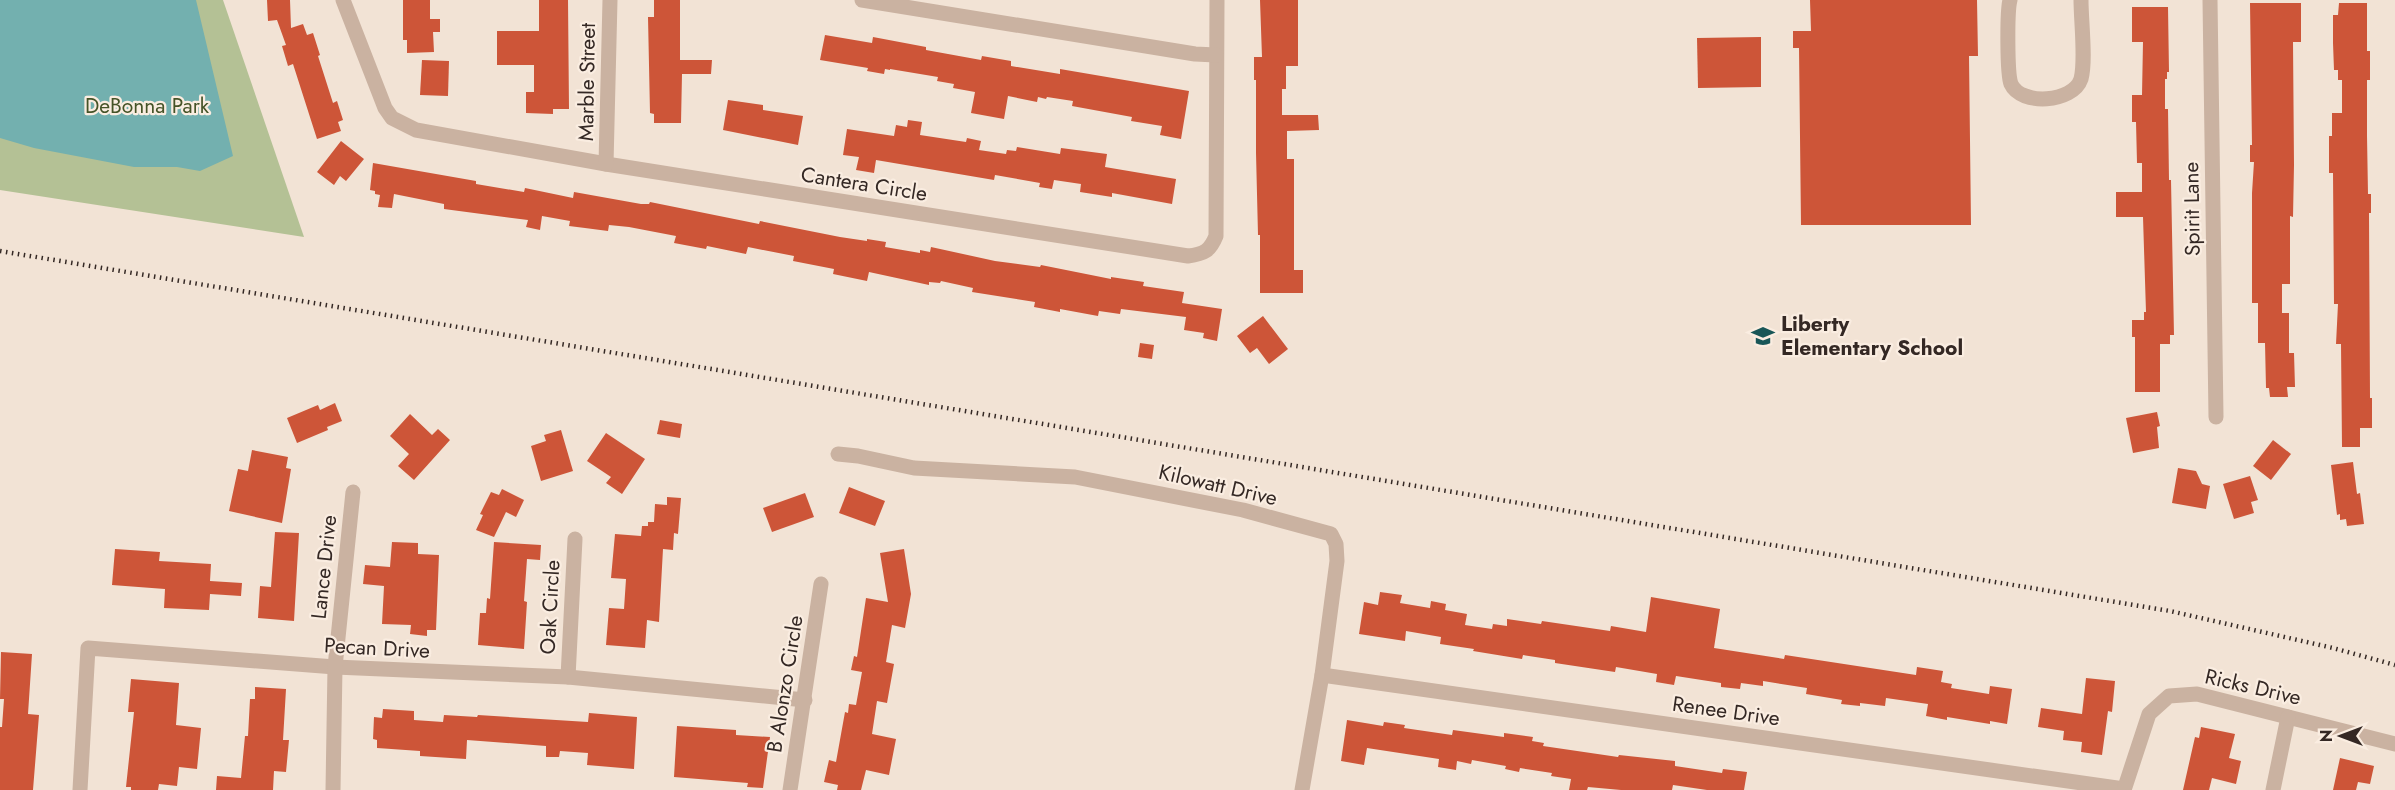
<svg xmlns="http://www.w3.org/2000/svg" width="2395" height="790" font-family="Jost,sans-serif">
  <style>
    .green { fill: #b4c195 }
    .water { fill: #73b0af }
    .building { fill: #cd5538 }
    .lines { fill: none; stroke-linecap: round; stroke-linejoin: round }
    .minor { stroke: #cab2a1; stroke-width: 15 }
    .rail { stroke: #342824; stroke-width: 4.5; stroke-dasharray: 1.5 4.5; stroke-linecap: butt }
    .labels { text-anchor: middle; stroke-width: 4.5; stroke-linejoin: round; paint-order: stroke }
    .street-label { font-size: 21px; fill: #342824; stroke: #faede1 }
    .park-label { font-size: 21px; fill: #455327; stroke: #faede1 }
    .poi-label { font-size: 21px; font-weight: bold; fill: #342824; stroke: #faede1; text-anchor: start }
  </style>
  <rect width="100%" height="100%" fill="#f2e3d5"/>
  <!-- green -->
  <polygon class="green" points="0,0 223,0 304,237 0,190"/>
  <!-- water -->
  <polygon class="water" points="0,0 196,0 233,156 200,171 177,167 134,167 34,148 0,138"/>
  <!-- building -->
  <g class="building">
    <polygon points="267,0 290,0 291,28 303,24 307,35 313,33 320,55 318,56 333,103 337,101 343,120 338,122 341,131 317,139 293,64 288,66 282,46 286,45 277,20 268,21"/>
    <polygon points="403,0 430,0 430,19 440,19 440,32 433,32 434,52 407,53 407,40 403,40"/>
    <polygon points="539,0 568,0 569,109 553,109 553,114 526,113 526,92 534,92 534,65 497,65 497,31 539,31"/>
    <polygon points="654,0 680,0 680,60 712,60 711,74 682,74 681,123 654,123 654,114 650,113 648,17 654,17"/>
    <polygon points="1260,0 1298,0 1298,66 1286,66 1286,89 1282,89 1282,115 1318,115 1319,130 1287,131 1287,159 1294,159 1294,270 1303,270 1303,293 1260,293 1260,235 1258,235 1256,153 1256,80 1254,80 1254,57 1262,57"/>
    <polygon points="1810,0 1977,0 1978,56 1969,56 1971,225 1801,225 1799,48 1793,48 1793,31 1811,31"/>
    <polygon points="2250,3 2301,3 2301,42 2293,42 2294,165 2293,217 2290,216 2290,284 2282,284 2282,313 2289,313 2289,353 2294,353 2295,387 2287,387 2288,397 2270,397 2269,388 2266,388 2265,343 2258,343 2258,303 2252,303 2252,193 2254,162 2250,162 2250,145 2252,145"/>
    <polygon points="2339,3 2367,3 2367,51 2370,51 2370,80 2367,80 2367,136 2368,194 2371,194 2371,213 2369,213 2370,398 2372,398 2372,428 2360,428 2360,447 2342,447 2341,344 2336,344 2338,304 2334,304 2333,173 2329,173 2329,136 2332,136 2332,113 2342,113 2342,80 2338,80 2338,70 2334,70 2333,43 2333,15 2338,15"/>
    <polygon points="2132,7 2168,7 2169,72 2167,72 2167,79 2165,79 2165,109 2168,109 2169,180 2171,180 2174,335 2170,335 2170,344 2160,344 2160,392 2135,392 2135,337 2132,337 2132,320 2144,320 2144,312 2146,312 2143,217 2116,217 2116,192 2142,192 2142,163 2137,163 2136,122 2132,122 2132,95 2142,95 2143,42 2132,42"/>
    <polygon points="825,35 872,43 873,37 926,47 926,50 981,60 982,56 1011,61 1011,66 1060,74 1060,69 1189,91 1181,139 1160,135 1162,126 1131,121 1132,117 1072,106 1073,101 1047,97 1046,99 1038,97 1037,102 1008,96 1004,119 971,113 975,92 953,88 954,84 937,81 938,77 890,69 890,70 885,69 884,74 867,71 868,68 820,60"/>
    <polygon points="1761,37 1761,87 1698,88 1697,38"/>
    <polygon points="422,60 449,61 448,96 420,95"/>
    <polygon points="728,100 763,105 763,110 803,116 798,145 723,130"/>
    <polygon points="908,120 922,122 920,135 966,142 967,138 981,141 979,150 1006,154 1007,150 1016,151 1017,147 1060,154 1061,148 1107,154 1105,167 1176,179 1172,204 1112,193 1112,197 1080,192 1081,184 1054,180 1052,189 1039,187 1040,183 995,175 994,180 876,160 874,173 856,170 859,157 843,155 847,129 894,136 896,125 907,127"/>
    <polygon points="341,141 364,159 346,181 340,176 334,185 317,172"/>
    <polygon points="373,163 476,181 476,184 524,192 525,188 573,198 574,192 641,204 649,204 650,202 759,224 760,221 840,237 867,241 867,239 886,242 885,247 920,253 920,250 930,252 931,247 995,261 1040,267 1041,265 1111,279 1111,277 1144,282 1143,286 1184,292 1182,303 1222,309 1217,341 1203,338 1204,333 1184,330 1186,317 1121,309 1120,314 1099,311 1098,316 1060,309 1060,312 1034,307 1035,302 972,292 973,288 941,281 940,283 929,282 929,285 869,272 867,281 833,274 834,269 793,261 794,256 748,247 746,254 707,246 706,249 674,243 676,236 629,227 609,225 608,231 585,228 569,226 570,221 542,216 540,230 526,227 528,220 444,209 444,204 394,194 392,208 378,207 380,195 375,194 375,191 370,190"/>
    <polygon points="1263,316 1288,349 1269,364 1257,348 1250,353 1237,336"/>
    <polygon points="1140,343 1154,345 1152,359 1138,357"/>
    <polygon points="335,403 342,421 327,427 328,430 297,443 287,418 318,405 320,410"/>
    <polygon points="2157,412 2160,426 2157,427 2159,448 2133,453 2126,418"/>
    <polygon points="410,414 432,435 438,429 450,440 414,480 398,466 409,454 390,436"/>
    <polygon points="660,420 682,424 680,438 657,434"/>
    <polygon points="561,430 573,471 541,481 531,446 546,441 544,435"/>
    <polygon points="606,433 645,459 622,494 606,483 611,477 587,461"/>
    <polygon points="2273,440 2291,454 2271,480 2253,466"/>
    <polygon points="252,450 288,457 286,468 291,469 282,523 229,511 238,469 248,471"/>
    <polygon points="2353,462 2357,494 2360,493 2364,524 2347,526 2346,519 2340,520 2340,514 2337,515 2331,465"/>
    <polygon points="2178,468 2196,471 2202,484 2210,486 2206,509 2172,503"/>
    <polygon points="2250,476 2258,500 2251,502 2254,513 2234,519 2223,484"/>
    <polygon points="849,487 885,501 875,526 839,513"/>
    <polygon points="502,489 524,500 516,517 506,512 494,537 476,530 483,515 480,514 491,492 499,495"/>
    <polygon points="805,493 814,517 772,532 763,508"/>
    <polygon points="667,497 681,498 678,534 674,533 673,550 663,549 659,622 647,620 645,648 606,645 609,608 624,609 626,579 611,578 615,534 641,536 642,526 648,526 648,522 654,522 655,504 667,505"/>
    <polygon points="275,532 299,533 294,621 258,618 260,586 271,587"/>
    <polygon points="392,542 418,543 418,554 439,555 436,630 427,630 427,636 410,634 411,625 382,624 384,586 363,584 365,565 390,567"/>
    <polygon points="494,542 541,545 540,560 527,559 524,601 527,602 524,649 478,645 480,613 486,613 487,598 490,599"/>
    <polygon points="115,549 160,552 159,561 211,564 210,581 242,583 241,596 210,594 209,610 164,608 165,589 112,585"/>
    <polygon points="904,549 911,594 905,628 892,625 886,662 894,664 887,703 877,701 872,734 896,739 889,775 866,770 861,790 837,790 838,785 824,782 829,760 836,762 845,712 848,713 849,704 856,705 862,672 851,670 854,656 857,657 866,598 888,602 880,553"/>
    <polygon points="1380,592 1402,595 1400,603 1430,608 1431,601 1446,604 1445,610 1467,614 1465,625 1492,629 1493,624 1507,626 1507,619 1541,624 1542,621 1610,631 1611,626 1646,632 1651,597 1720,609 1714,648 1784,659 1785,655 1916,675 1917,667 1943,671 1941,682 1952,684 1951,688 1989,694 1990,686 2012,689 2007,724 1990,721 1990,724 1947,717 1947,720 1926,716 1928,704 1886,698 1885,706 1860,703 1860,706 1841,704 1842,700 1806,694 1807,688 1763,681 1763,686 1741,683 1740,689 1721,687 1721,683 1676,676 1674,685 1656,682 1657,674 1616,667 1615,672 1555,663 1555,660 1523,655 1522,659 1473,651 1474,649 1440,644 1441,637 1406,631 1405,641 1359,634 1364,602 1378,605"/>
    <polygon points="1,652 32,654 28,714 39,715 33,790 0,790 0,727 2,727 4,699 0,699"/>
    <polygon points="2086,678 2115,681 2112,712 2108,711 2102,755 2081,752 2082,742 2063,740 2064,731 2038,727 2041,708 2082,714"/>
    <polygon points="131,679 179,683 176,725 201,728 197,769 179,767 177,786 159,784 158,790 131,790 131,787 126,787 134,712 128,712"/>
    <polygon points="255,687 286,689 283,740 289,740 286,772 274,771 273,790 216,790 217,776 241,778 245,736 248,736 250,699 255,699"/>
    <polygon points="383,709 414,711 414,720 443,722 444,715 477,717 478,715 588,722 589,713 637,717 634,769 587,765 588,753 560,751 559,757 546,757 546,746 467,740 466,759 420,756 420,751 377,748 377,740 373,739 374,717 382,718"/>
    <polygon points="1347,720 1383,726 1384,722 1405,725 1404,728 1452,735 1453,730 1504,737 1504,733 1533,737 1532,741 1544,743 1543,746 1618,757 1619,755 1675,761 1675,766 1722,773 1723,769 1747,772 1744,790 1707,790 1673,785 1672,790 1621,790 1588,787 1587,790 1569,790 1571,779 1551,776 1552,773 1520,768 1519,772 1505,769 1506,766 1472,760 1471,764 1457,761 1456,770 1438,767 1439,759 1367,748 1364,765 1341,761"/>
    <polygon points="677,726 736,730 736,735 770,737 763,788 747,787 748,783 674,777"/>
    <polygon points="2201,727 2235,734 2229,758 2241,761 2236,784 2212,778 2209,790 2183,790 2195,737 2199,738"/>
    <polygon points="2340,758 2374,766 2370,784 2358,782 2356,790 2333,790"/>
  </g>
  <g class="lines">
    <!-- minor -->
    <g class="minor">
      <path d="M 343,0 L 385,108 L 392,118 L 416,130 L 606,164 L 1188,256 C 1204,254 1210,251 1216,236 L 1217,0"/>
      <polyline points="862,0 1195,54 1216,55"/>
      <path d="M 2010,0 C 2007,11 2007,74 2011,84 C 2021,106 2073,103 2081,79 C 2086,61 2081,21 2081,0"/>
      <polyline points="2210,0 2216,417"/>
      <polyline points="606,164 610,0"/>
      <polyline points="838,454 858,456 914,468 1075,477 1243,510 1331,534 1336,544 1337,561 1322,675 1302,790"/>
      <polyline points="1322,675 2124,789"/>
      <polyline points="568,677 575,539"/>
      <polyline points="80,790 88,648 335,667 568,677 805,700"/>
      <polyline points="333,790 335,667 353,492"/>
      <polyline points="790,790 821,584"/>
      <polyline points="2124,790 2149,714 2169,696 2197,694 2395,744"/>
      <polyline points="2273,790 2288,717"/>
    </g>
    <!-- rail -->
    <polyline class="rail" points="0,251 2170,611 2333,648 2395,665"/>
  </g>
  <!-- icons -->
  <defs>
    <g id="school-bare" transform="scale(1.8)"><path d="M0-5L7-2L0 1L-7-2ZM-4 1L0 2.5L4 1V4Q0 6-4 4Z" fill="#185657" stroke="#faede1" stroke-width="2.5" paint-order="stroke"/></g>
  </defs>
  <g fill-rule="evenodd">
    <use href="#school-bare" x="1763" y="336"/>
  </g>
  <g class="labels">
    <!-- street labels -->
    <g class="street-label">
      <text transform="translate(587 82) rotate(-89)" y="7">Marble Street</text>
      <text transform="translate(864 184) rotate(9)" y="7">Cantera Circle</text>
      <text transform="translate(2192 209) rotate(-91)" y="7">Spirit Lane</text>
      <text transform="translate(1218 485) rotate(13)" y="7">Kilowatt Drive</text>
      <text transform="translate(324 567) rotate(-84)" y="7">Lance Drive</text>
      <text transform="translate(550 607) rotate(-87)" y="7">Oak Circle</text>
      <text transform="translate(377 648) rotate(3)" y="7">Pecan Drive</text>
      <text transform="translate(785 684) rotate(-81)" y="7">B Alonzo Circle</text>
      <text transform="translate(2253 687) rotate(13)" y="7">Ricks Drive</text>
      <text transform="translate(1726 711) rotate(8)" y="7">Renee Drive</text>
    </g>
    <!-- park labels -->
    <g class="park-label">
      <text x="147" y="113">DeBonna Park</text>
    </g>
    <!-- poi labels -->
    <g class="poi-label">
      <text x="1781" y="331">Liberty<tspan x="1781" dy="24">Elementary School</tspan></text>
    </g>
  </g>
  <!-- north arrow -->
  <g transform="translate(2341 736) rotate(270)" stroke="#faede1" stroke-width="4.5" paint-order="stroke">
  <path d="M0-4.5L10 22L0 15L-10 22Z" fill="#342824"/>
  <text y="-9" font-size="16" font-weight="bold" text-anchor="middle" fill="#342824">N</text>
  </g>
</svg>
